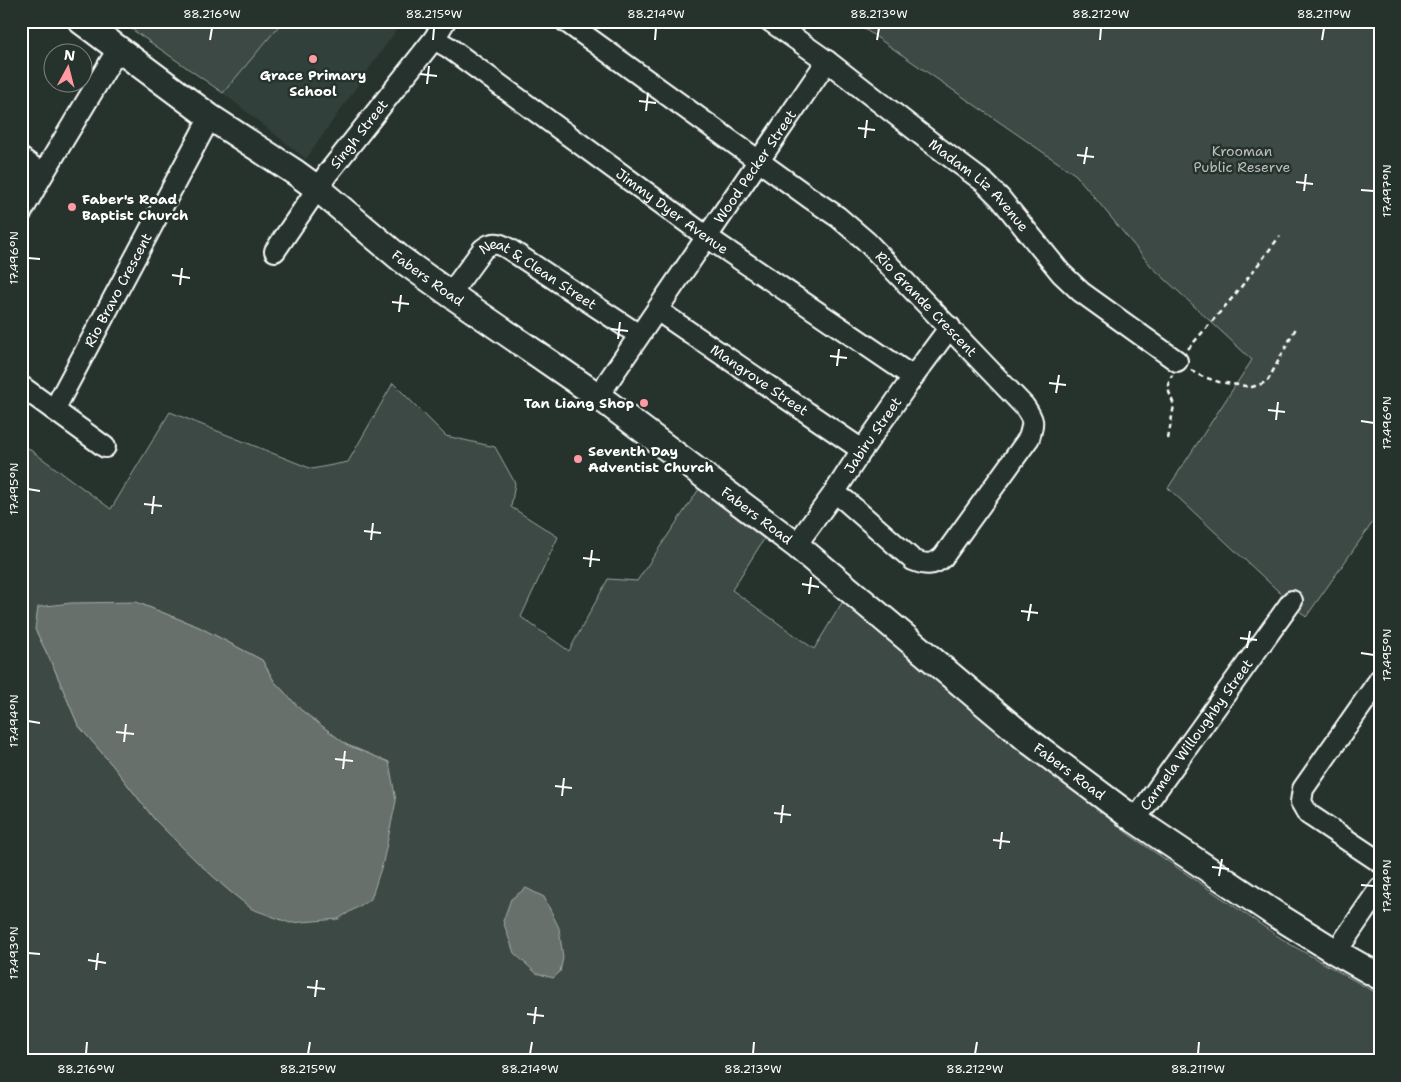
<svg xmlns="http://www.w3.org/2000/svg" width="1401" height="1082" font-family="'Shantell Sans',sans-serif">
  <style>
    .built { fill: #333f3a }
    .green { fill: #3e4944; stroke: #9ea4a2; fill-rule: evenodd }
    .water { fill: #67706c; stroke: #a4a9a7 }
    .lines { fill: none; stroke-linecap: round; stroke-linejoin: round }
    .minor-casing { stroke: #fff; stroke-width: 24 }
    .major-casing { stroke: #fff; stroke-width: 29 }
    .path { stroke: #fff; stroke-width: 2.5; stroke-dasharray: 5 4; stroke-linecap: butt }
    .minor { stroke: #26332d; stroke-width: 20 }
    .major { stroke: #26332d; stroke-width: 25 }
    .ticks { fill: none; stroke: #fff; stroke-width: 2 }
    .poi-dot { fill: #ff9aa2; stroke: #26332d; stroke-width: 2 }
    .labels { text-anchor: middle; stroke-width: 5; stroke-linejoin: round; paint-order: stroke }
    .poi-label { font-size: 14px; font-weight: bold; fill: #fff; stroke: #26332d; text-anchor: start }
    .street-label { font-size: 14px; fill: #fff; stroke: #26332d }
    .park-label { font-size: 14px; fill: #bbbfbe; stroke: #26332d }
    .neatline { fill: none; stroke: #fff; stroke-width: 2 }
    .ticks-label { font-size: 12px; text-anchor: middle; fill: #fff }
  </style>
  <rect width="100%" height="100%" fill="#26332d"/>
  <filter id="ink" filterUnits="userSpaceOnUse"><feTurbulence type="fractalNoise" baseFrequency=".02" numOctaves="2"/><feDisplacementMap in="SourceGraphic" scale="10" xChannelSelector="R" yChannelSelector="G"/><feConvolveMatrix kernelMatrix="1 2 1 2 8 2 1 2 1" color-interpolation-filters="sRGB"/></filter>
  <g filter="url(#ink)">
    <!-- built -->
    <polygon class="built" points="283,21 393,21 399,26 306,159 223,93"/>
    <!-- green -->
    <g class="green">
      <polygon points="120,21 283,21 223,93"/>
      <polygon points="853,21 1380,21 1380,512 1306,617 1168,488 1252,360 1151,266 1076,175"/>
      <path d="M 393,383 L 446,436 L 495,447 L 515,483 L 511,507 L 558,537 L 521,617 L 569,651 L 608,579 L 637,581 L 699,489 L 764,539 L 732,590 L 814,649 L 846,596 L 1128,834 L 1288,943 L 1380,995 L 1380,1061 L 21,1061 L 21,443 L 111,509 L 170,412 L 312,469 L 348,462 ZM 136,602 L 199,627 L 262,660 L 274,681 L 301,710 L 347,745 L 389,762 L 252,909 L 227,889 L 194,859 L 155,820 L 113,766 L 78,725 L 54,668 L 35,629 Z"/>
    </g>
    <!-- water -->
    <g class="water">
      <polygon points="136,602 199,627 262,660 274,681 301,710 347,745 389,762 396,801 383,862 371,899 338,919 290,923 252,909 227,889 194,859 155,820 113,766 78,725 54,668 35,629 38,607 71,603"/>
      <polygon points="526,888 544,897 559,928 563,958 560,972 553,978 536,973 514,953 503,921 511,899"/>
    </g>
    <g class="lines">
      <!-- minor casing -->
      <g class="minor-casing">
        <g id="minor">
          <path id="s1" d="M 565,21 L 810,198 L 838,217 L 866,241 L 1024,406 C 1034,420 1034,422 1029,438 L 943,557 C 933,566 925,565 913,560 L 846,501 L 834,493"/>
          <path id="s2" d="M 770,21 L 827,61 L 937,147 L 984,182 L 1000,198 L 1061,273 L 1081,292 L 1177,361"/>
          <path id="s3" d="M 434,39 L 448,47 L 707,237 L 913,377"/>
          <polyline points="21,158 43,174"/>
          <polyline points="21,213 43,174 118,49"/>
          <path id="s4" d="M 275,251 L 328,173 L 434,39 L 445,21"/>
          <path id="s5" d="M 450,294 L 483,249 C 493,241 499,243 509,249 L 639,335"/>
          <path id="s6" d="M 657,310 L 862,450"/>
          <polyline points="21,386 105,447"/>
          <path id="s7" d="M 598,396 L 827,61"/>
          <path id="s8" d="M 54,410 L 210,117"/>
          <path id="s9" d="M 796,545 L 834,493 L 862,450 L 913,377 L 950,327"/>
          <polyline points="1380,679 1303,789 1301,802 1308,814 1380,862"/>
          <path id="s10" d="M 1135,820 L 1292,601"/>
          <polyline points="1336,952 1380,888"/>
        </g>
      </g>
      <!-- major casing -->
      <g class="major-casing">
        <g id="major">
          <path id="s11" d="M 81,21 L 210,117 L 296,173 L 318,189 L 401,259 L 450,294 L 598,396 L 796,545 L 1029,741 L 1135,820 L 1278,916 L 1336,952 L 1380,977"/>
        </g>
      </g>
      <!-- path -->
      <g class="path">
        <polyline points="1188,349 1234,296 1280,236"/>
        <polyline points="1191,370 1201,376 1219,382 1252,387 1267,382 1296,328"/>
        <polyline points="1168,439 1174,405 1169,392 1169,382 1172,375"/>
      </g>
      <!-- minor -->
      <use href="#minor" class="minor"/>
      <!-- major -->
      <use href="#major" class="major"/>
    </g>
  </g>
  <!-- ticks -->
  <path class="ticks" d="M 210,40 L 212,28M 433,40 L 434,28M 655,40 L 656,28M 877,40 L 879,28M 1100,40 L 1101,28M 1322,40 L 1324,28M 420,74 L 437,76M 427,84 L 429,66M 639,101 L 656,103M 646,111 L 648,93M 858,128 L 875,130M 865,138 L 867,120M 1077,155 L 1094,157M 1084,164 L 1087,147M 1296,182 L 1313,184M 1361,190 L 1374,191M 1304,191 L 1306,174M 28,258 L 40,259M 172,275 L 190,278M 180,285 L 182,268M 392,302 L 409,304M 399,312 L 401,295M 611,329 L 628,331M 618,339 L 620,322M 830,356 L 847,358M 837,366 L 839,349M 1049,383 L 1066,385M 1056,393 L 1059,375M 1268,410 L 1285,412M 1276,420 L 1278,402M 1361,421 L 1374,423M 28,489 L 40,491M 144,504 L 162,506M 152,514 L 154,496M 364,531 L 381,533M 371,540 L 373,523M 583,558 L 600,560M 590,567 L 592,550M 802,584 L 819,587M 809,594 L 811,577M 1021,611 L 1038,613M 1028,621 L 1031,604M 1240,638 L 1257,640M 1247,648 L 1250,631M 1361,653 L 1374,655M 28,721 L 40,723M 116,732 L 134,734M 124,742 L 126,724M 335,759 L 353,761M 343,769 L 345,751M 555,786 L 572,788M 562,796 L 564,778M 774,813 L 791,815M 781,823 L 783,805M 993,840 L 1010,842M 1000,849 L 1002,832M 1212,867 L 1229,869M 1219,876 L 1222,859M 1361,885 L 1374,886M 28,953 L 40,954M 88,960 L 106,963M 96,970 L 98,953M 307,987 L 325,989M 315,997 L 317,980M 527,1014 L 544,1016M 534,1024 L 536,1007M 86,1054 L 87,1042M 308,1054 L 310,1042M 530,1054 L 532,1042M 753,1054 L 754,1042M 975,1054 L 977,1042M 1198,1054 L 1199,1042"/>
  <!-- markers -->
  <g class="poi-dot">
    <circle cx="313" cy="59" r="5"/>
    <circle cx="72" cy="207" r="5"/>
    <circle cx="644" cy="403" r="5"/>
    <circle cx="578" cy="459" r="5"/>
  </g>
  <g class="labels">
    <!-- poi labels -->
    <g class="poi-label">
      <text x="313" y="80" text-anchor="middle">Grace Primary<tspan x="313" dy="16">School</tspan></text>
      <text x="82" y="204">Faber's Road<tspan x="82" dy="16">Baptist Church</tspan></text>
      <text x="634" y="408" text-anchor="end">Tan Liang Shop</text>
      <text x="588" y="456">Seventh Day<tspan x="588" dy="16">Adventist Church</tspan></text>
    </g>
    <!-- street labels -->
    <g class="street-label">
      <text dy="5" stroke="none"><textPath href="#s4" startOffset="144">Singh Street</textPath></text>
      <text dy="5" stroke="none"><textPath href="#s7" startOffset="278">Wood Pecker Street</textPath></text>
      <text dy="5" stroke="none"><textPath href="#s2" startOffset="266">Madam Liz Avenue</textPath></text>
      <text dy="5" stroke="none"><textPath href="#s3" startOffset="294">Jimmy Dyer Avenue</textPath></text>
      <text dy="5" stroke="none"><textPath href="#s11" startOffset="432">Fabers Road</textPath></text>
      <text dy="5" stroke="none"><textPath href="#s5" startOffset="120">Neat &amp; Clean Street</textPath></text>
      <text dy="5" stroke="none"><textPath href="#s8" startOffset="136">Rio Bravo Crescent</textPath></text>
      <text dy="5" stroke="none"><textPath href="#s1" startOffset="460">Rio Grande Crescent</textPath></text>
      <text dy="5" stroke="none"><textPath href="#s6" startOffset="124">Mangrove Street</textPath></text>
      <text dy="5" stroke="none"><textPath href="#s9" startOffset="134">Jabiru Street</textPath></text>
      <text dy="5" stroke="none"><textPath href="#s11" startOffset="838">Fabers Road</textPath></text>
      <text dy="5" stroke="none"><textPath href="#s10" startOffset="105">Carmela Willoughby Street</textPath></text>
      <text dy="5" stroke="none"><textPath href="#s11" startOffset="1242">Fabers Road</textPath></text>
    </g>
    <!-- park labels -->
    <g class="park-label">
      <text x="1242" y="156">Krooman<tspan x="1242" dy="16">Public Reserve</tspan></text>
    </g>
  </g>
  <!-- margin -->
  <rect width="1401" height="1082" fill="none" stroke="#26332d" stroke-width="55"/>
  <!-- north arrow -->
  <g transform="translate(68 68) rotate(7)"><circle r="24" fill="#26332d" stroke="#7d8581"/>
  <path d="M0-4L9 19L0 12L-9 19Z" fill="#ff9aa2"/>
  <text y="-8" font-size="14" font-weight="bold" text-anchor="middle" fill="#ffffff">N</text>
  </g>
  <rect x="28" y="28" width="1346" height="1026" class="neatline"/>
  <g class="ticks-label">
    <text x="212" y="18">88.216°W</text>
    <text x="434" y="18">88.215°W</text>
    <text x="656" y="18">88.214°W</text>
    <text x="879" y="18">88.213°W</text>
    <text x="1101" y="18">88.212°W</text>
    <text x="1324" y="18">88.211°W</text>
    <text transform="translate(1387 191) rotate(-90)" y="4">17.497°N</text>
    <text transform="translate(14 258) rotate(-90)" y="4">17.496°N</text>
    <text transform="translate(1387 423) rotate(-90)" y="4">17.496°N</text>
    <text transform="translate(14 489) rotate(-90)" y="4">17.495°N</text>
    <text transform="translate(1387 655) rotate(-90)" y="4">17.495°N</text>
    <text transform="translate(14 721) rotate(-90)" y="4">17.494°N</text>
    <text transform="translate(1387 886) rotate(-90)" y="4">17.494°N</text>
    <text transform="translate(14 953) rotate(-90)" y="4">17.493°N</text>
    <text x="86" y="1073">88.216°W</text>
    <text x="308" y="1073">88.215°W</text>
    <text x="530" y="1073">88.214°W</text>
    <text x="753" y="1073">88.213°W</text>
    <text x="975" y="1073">88.212°W</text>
    <text x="1198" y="1073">88.211°W</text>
  </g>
</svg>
